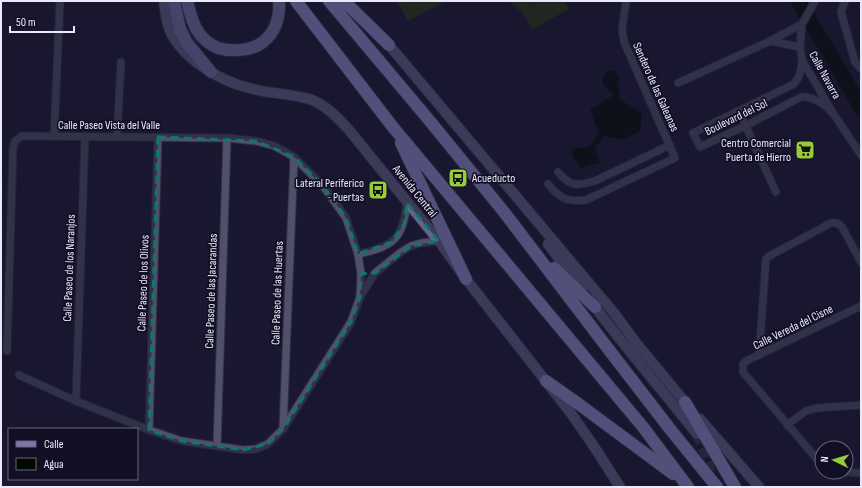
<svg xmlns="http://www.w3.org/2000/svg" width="862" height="488" font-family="'Sofia Sans Condensed',sans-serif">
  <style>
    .green { fill: #2a3a0f }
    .water { fill: #010800 }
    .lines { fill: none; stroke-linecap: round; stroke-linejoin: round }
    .river { stroke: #010800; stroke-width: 15 }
    .secondary-tunnel { stroke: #39374e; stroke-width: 10; stroke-dasharray: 10 5; stroke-linecap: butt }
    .minor-casing { stroke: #333244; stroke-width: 9 }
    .secondary-casing { stroke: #333244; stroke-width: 12 }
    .primary-casing { stroke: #333244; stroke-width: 14 }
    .motorway-casing { stroke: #333244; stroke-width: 14 }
    .minor { stroke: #51506c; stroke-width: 7 }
    .secondary { stroke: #66648c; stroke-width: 10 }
    .primary { stroke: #7b78ab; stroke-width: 12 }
    .motorway { stroke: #9793d5; stroke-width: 12 }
    .marked { fill: none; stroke: #0f766e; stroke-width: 3; stroke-dasharray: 8 5; stroke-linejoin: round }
    .labels { text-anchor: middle; stroke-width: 3.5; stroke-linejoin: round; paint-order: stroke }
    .street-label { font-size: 12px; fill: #e9e9fa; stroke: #120f25 }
    .poi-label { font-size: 12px; fill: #e9e9fa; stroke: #120f25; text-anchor: end }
  </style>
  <rect width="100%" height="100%" fill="#1a1830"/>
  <!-- green -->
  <g class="green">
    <polygon points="397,1 446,1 408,21"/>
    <polygon points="510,1 538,1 528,8 541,1 565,1 569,9 533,29 522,12 517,8"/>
  </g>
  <!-- water -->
  <polygon class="water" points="613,70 618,75 619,99 642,113 640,131 623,140 605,136 595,148 600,163 581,168 572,156 573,148 589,147 599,133 590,110 614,95 603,85 603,77 606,71"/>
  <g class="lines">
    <!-- river -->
    <polyline class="river" points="798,1 828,50 861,108"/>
    <!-- secondary-tunnel -->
    <polyline class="secondary-tunnel" points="697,434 707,458 713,481"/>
    <!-- minor casing -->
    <g class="minor-casing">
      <g id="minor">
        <polyline points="815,1 802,24 800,47 802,60 833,113 861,155"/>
        <polyline points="845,1 841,12 855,62 861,69"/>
        <polyline points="770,41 800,47"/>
        <path d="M 802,60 C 801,70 801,75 794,84 L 693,133 L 700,147 L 745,126 L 801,97 C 814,96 824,104 833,113"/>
        <polyline points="678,83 770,41 802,24"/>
        <polyline points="739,111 776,192"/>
        <polyline points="54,136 60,1"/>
        <polyline points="117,136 121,62"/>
        <path d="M 558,172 C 570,187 577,186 595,181 L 670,145"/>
        <path d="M 548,184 C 560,199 567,202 586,200 L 675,158 L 624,42 L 622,30 L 626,1"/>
        <path d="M 358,254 C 393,247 403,239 407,203"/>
        <polyline points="360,297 375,273 401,252 411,246 422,243 439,241"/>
        <polyline points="7,351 13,149 15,141 22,136 227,138 256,141 275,146 294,157 323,186 346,218 358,254 361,274 360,297 351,322 283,429 268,444 256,449 243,450 182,441 149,430 76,401 19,375"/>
        <polyline points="759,355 766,259 771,255 831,223 837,223 842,227 861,262"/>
        <polyline points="76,401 85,136"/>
        <polyline points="787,425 806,411 817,408 861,405"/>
        <polyline points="283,429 294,157"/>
        <polyline points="149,430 158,137"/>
        <polyline points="217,446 227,138"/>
        <polyline points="822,465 743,372 743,364 746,361 861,306"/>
        <polyline points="846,472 861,473"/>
      </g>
    </g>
    <!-- secondary casing -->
    <g class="secondary-casing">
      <g id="secondary">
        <path d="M 164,1 C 165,11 166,21 170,31 C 183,59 220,81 249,88 C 269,94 292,93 312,100 C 327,106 339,119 349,130 L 439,241 L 466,279 L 570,412 L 593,445 L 620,487"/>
        <polyline points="384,39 614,313 637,344 689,407"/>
        <polyline points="548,244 582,289"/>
        <path d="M 591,302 C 625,347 662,390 697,434"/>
        <polyline points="700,419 759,487"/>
      </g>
    </g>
    <!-- primary casing -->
    <g class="primary-casing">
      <g id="primary">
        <polyline points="174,1 180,29 187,43 211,72"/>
        <path d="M 187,1 C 190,12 192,24 199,33 C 203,39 211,45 218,48 C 231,52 252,51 263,42 C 276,32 280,16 279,1"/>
      </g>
    </g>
    <!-- motorway casing -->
    <g class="motorway-casing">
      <g id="motorway">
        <polyline points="296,1 392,126 643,427 688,487"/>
        <polyline points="329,1 429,120 504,212 616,359 670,429 717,487"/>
        <polyline points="344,1 389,45"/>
        <polyline points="401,143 466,279"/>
        <polyline points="554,268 595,307"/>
        <polyline points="546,381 580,405 673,474"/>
        <polyline points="685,402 735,487"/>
      </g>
    </g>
    <!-- minor -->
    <use href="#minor" class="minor"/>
    <!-- secondary -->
    <use href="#secondary" class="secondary"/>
    <!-- primary -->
    <use href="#primary" class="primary"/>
    <!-- motorway -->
    <use href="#motorway" class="motorway"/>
  </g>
  <!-- marked area -->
  <path d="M0 0H862V488H0ZM 158,137 L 256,141 L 294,157 L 323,186 L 346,218 L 358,254 L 392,242 L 404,224 L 407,203 L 439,241 L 411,246 L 375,273 L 361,274 L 360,297 L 351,322 L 283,429 L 268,444 L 243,450 L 182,441 L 149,430 Z" fill="#1a1830" fill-opacity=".55" fill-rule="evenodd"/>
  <path class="marked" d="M 158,137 L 256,141 L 294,157 L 323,186 L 346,218 L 358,254 L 392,242 L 404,224 L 407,203 L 439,241 L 411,246 L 375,273 L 361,274 L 360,297 L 351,322 L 283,429 L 268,444 L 243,450 L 182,441 L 149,430 Z"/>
  <!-- icons -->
  <defs>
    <g id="supermarket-square" transform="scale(1)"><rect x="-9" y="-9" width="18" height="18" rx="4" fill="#96cc3a" stroke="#120f25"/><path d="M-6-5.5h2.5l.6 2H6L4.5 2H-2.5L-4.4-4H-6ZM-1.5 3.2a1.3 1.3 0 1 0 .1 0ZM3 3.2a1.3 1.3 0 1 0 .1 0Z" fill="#111"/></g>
    <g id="bus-square" transform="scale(1)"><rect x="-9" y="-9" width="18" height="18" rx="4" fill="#96cc3a" stroke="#120f25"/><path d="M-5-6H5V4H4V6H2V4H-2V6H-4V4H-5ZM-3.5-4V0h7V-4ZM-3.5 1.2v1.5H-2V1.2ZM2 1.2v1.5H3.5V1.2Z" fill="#111"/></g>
  </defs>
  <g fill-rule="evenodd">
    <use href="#supermarket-square" x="805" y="150"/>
    <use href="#bus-square" x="458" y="178"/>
    <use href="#bus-square" x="378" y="190"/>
  </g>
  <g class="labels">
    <!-- street labels -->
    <g class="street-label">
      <text transform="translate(825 75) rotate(61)" y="4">Calle Navarra</text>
      <text transform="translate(656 87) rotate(66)" y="4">Sendero de las Galeanas</text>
      <text transform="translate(736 117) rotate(-26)" y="4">Boulevard del Sol</text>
      <text x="109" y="129">Calle Paseo Vista del Valle</text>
      <text transform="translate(415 191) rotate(51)" y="4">Avenida Central</text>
      <text transform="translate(69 268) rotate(-88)" y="4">Calle Paseo de los Naranjos</text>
      <text transform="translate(143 283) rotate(-88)" y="4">Calle Paseo de los Olivos</text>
      <text transform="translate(211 291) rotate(-88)" y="4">Calle Paseo de las Jacarandas</text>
      <text transform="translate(277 293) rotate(-88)" y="4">Calle Paseo de las Huertas</text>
      <text transform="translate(793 327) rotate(-26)" y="4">Calle Vereda del Cisne</text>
    </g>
    <!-- poi labels -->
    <g class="poi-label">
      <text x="791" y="147">Centro Comercial<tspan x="791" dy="14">Puerta de Hierro</tspan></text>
      <text x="472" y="182" text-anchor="start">Acueducto</text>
      <text x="364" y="187">Lateral Periferico<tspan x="364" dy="14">- Puertas</tspan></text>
    </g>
  </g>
  <!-- border -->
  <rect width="862" height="488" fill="none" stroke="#e9e9fa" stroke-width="4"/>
  <!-- legend -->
  <rect x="8" y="428" width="130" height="52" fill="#120f25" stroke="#68667a"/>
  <rect x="16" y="441" width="20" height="6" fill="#7b78ab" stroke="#68667a"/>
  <text x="44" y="448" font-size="12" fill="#e9e9fa">Calle</text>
  <rect x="16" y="458" width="20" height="12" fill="#010800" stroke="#68667a"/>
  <text x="44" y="468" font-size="12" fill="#e9e9fa">Agua</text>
  <!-- north arrow -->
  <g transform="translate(834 460) rotate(275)"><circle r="19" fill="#120f25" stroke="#68667a"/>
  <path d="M0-3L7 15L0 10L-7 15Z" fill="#96cc3a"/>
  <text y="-6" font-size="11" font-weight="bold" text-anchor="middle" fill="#e9e9fa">N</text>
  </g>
  <!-- scale -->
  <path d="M10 26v6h64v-6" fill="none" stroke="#e9e9fa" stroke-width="2"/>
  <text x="16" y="26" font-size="12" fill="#e9e9fa" stroke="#120f25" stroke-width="3" paint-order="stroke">50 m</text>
</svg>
